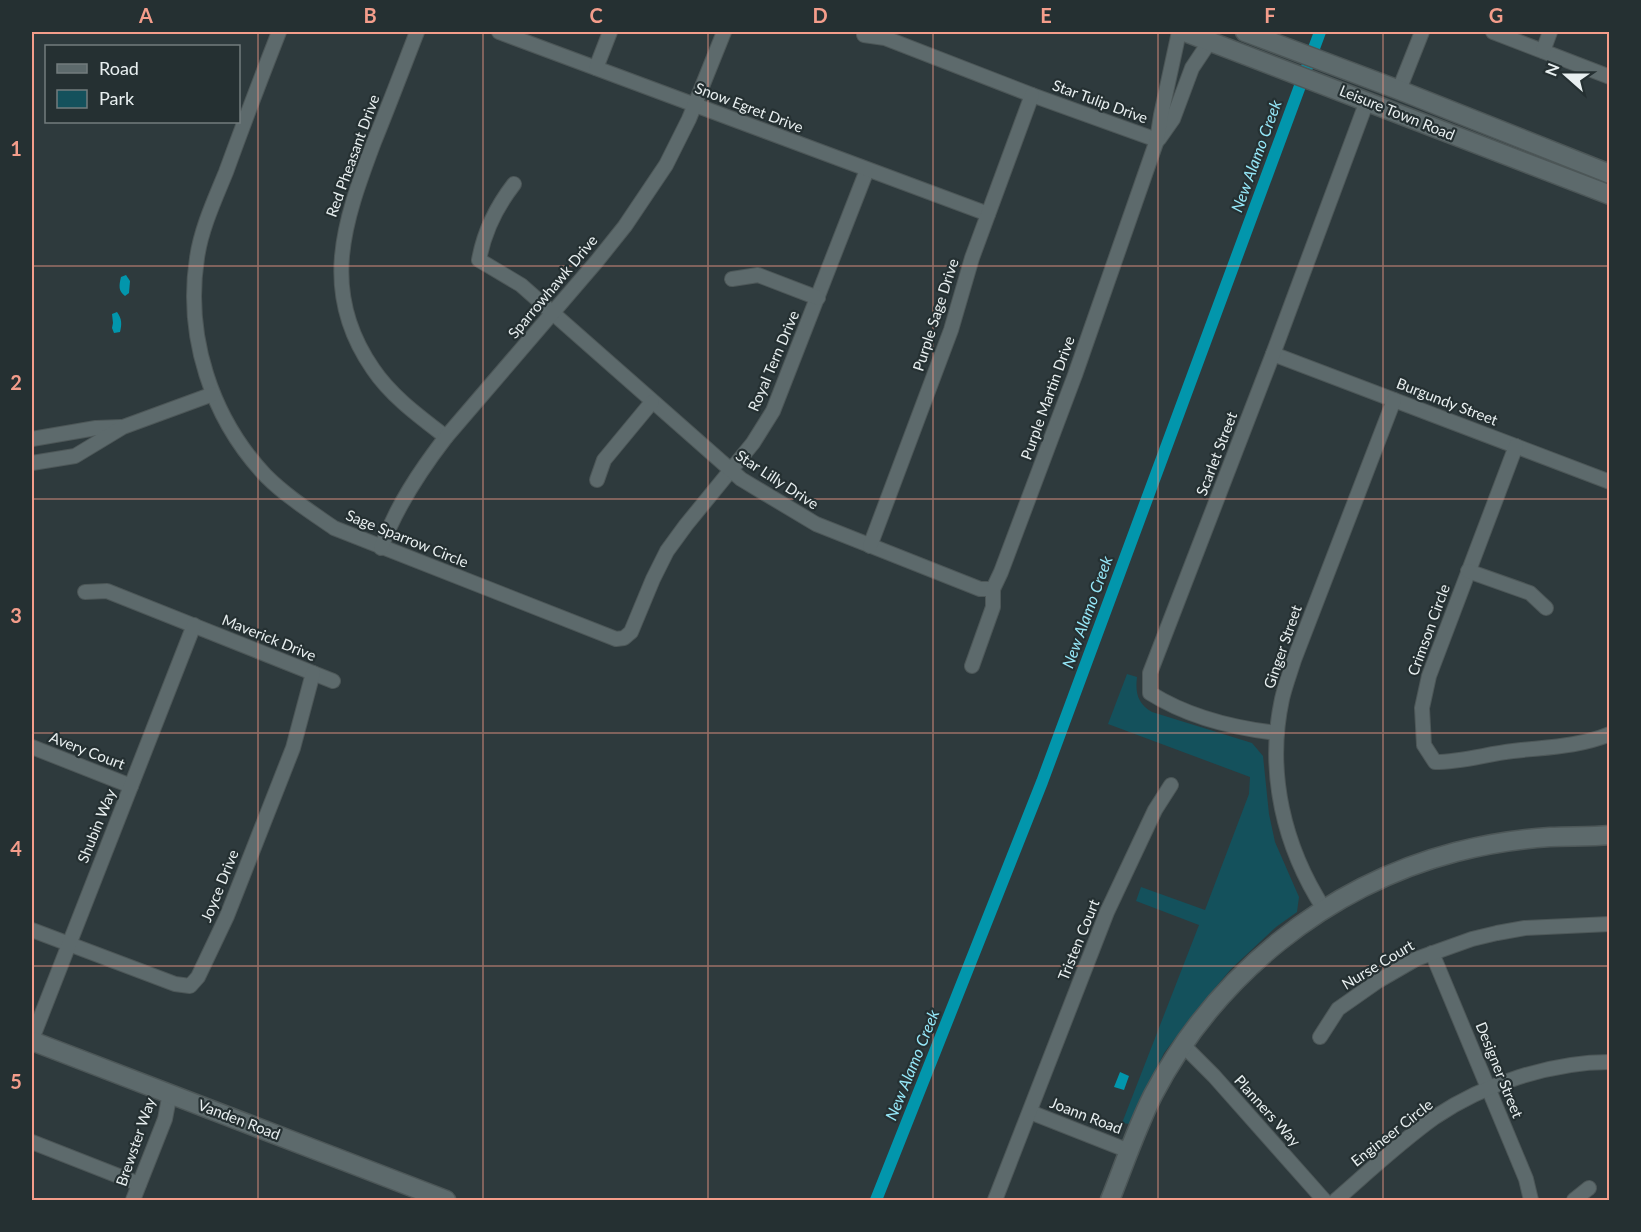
<svg xmlns="http://www.w3.org/2000/svg" width="1641" height="1232" font-family="Lato,sans-serif">
  <style>
    .green { fill: #14515c }
    .water { fill: #0296ac }
    .lines { fill: none; stroke-linecap: round; stroke-linejoin: round }
    .canal { stroke: #0296ac; stroke-width: 12 }
    .street-casing { stroke: #4d5758; stroke-width: 16 }
    .secondary-casing { stroke: #4d5758; stroke-width: 21 }
    .street { stroke: #5d6a6c; stroke-width: 14 }
    .secondary { stroke: #5d6a6c; stroke-width: 18 }
    .grid { fill: none; stroke: #f49d8b; stroke-width: 1.5; stroke-opacity: 0.55 }
    .labels { text-anchor: middle; stroke-width: 4.5; stroke-linejoin: round; paint-order: stroke }
    .street-label { font-size: 15px; fill: #e8eff0; stroke: #253032 }
    .water-label { font-size: 16px; font-style: italic; fill: #96e8f9; stroke: #253032 }
    .neatline { fill: none; stroke: #f49d8b; stroke-width: 2 }
    .grid-label { font-size: 20px; text-anchor: middle; font-weight: bold; fill: #f49d8b }
  </style>
  <rect width="100%" height="100%" fill="#2e3a3d"/>
  <!-- green -->
  <path class="green" d="M 1127,674 L 1137,677 C 1135,693 1138,704 1152,712 L 1252,743 L 1263,756 L 1269,814 L 1275,842 L 1299,897 L 1297,912 L 1276,927 L 1231,969 L 1199,1007 L 1164,1053 L 1130,1124 L 1122,1123 L 1199,925 L 1136,901 L 1141,887 L 1205,910 L 1249,794 L 1250,777 L 1108,724 Z"/>
  <!-- water -->
  <g class="water">
    <path d="M 126,275 L 130,281 L 129,293 L 125,296 C 118,291 119,285 121,277 Z"/>
    <path d="M 117,312 C 122,319 122,324 120,332 L 114,333 L 112,328 L 113,323 L 112,314 Z"/>
    <polygon points="1120,1072 1129,1076 1124,1090 1114,1087"/>
  </g>
  <g class="lines">
    <!-- canal -->
    <polyline class="canal" points="876,1200 1042,782 1320,32"/>
    <!-- street casing -->
    <g class="street-casing">
      <g id="street">
        <path d="M 279,32 C 261,78 243,125 226,172 C 215,199 201,229 197,258 C 185,336 211,418 266,476 C 286,496 311,512 334,528 L 616,639 L 624,638 L 631,632 L 653,579 L 667,551 L 686,525 L 753,443 L 773,411 L 867,170"/>
        <path d="M 417,32 C 403,68 389,105 374,142 C 344,222 319,291 373,369 C 391,396 420,417 446,437"/>
        <polyline points="499,32 988,214"/>
        <polyline points="1493,32 1610,77"/>
        <polyline points="864,35 885,38 1032,95 1157,140"/>
        <polyline points="1543,51 1550,32"/>
        <polyline points="596,68 610,32"/>
        <polyline points="1399,90 1422,32"/>
        <polyline points="1159,139 1173,119 1192,68 1210,41"/>
        <path d="M 514,184 C 497,206 484,232 479,260 L 521,285 L 741,479 L 816,524 L 980,589 L 993,589"/>
        <polyline points="732,279 758,275 818,298"/>
        <polyline points="1273,354 1610,482"/>
        <polyline points="32,439 96,428 121,427"/>
        <path d="M 1516,446 L 1429,676 L 1422,708 L 1424,745 L 1435,762 C 1463,762 1486,754 1513,751 C 1547,747 1578,747 1610,734"/>
        <polyline points="32,463 75,456 123,427 213,394"/>
        <polyline points="597,480 604,460 652,402"/>
        <polyline points="870,546 951,330 972,258 1032,95"/>
        <path d="M 381,548 C 396,507 419,472 446,437 L 597,261 L 625,226 L 666,165 L 689,119 L 724,32"/>
        <polyline points="1468,571 1530,593 1546,608"/>
        <polyline points="85,592 107,591 333,681"/>
        <polyline points="972,666 993,607 993,589 1001,572 1075,375 1157,140 1161,115 1179,32"/>
        <path d="M 1277,733 C 1233,728 1188,717 1150,693 L 1150,673 L 1273,354 L 1367,101"/>
        <polyline points="32,747 131,786"/>
        <path d="M 1324,909 C 1284,847 1266,773 1282,699 C 1285,686 1290,673 1294,660 L 1394,400"/>
        <polyline points="32,930 175,984 190,986 198,977 227,916 293,748 313,673"/>
        <polyline points="1432,953 1526,1179 1531,1200"/>
        <polyline points="1320,1037 1338,1009 1378,981 1416,959 1472,939 1497,933 1525,928 1610,924"/>
        <polyline points="32,1039 194,625"/>
        <polyline points="1183,1045 1214,1076 1324,1200"/>
        <polyline points="1030,1112 1129,1151"/>
        <polyline points="32,1142 139,1184"/>
        <polyline points="133,1200 165,1119 170,1093"/>
        <polyline points="995,1200 1107,912 1155,810 1171,785"/>
        <path d="M 1336,1200 C 1368,1172 1400,1142 1435,1117 C 1484,1084 1551,1062 1610,1062"/>
        <polyline points="1574,1200 1589,1188"/>
      </g>
    </g>
    <!-- secondary casing -->
    <g class="secondary-casing">
      <g id="secondary">
        <polyline points="1185,32 1610,195"/>
        <polyline points="1245,32 1399,90 1610,174"/>
        <polyline points="32,1041 446,1200"/>
        <path d="M 1110,1200 C 1124,1165 1136,1129 1153,1095 C 1215,976 1326,886 1456,852 C 1487,844 1519,839 1550,837 C 1570,836 1590,837 1610,835"/>
      </g>
    </g>
    <!-- street -->
    <use href="#street" class="street"/>
    <!-- secondary -->
    <use href="#secondary" class="secondary"/>
  </g>
  <!-- grid -->
  <path class="grid" d="M 258,32 L 258,1200M 483,32 L 483,1200M 708,32 L 708,1200M 933,32 L 933,1200M 1158,32 L 1158,1200M 1383,32 L 1383,1200M 32,266 L 1610,266M 32,499 L 1610,499M 32,733 L 1610,733M 32,966 L 1610,966"/>
  <g class="labels">
    <!-- street labels -->
    <g class="street-label">
      <text transform="translate(1100 102) rotate(20)" y="5">Star Tulip Drive</text>
      <text transform="translate(749 108) rotate(21)" y="5">Snow Egret Drive</text>
      <text transform="translate(1397 113) rotate(22)" y="5">Leisure Town Road</text>
      <text transform="translate(353 156) rotate(-70)" y="5">Red Pheasant Drive</text>
      <text transform="translate(553 287) rotate(-50)" y="5">Sparrowhawk Drive</text>
      <text transform="translate(936 315) rotate(-72)" y="5">Purple Sage Drive</text>
      <text transform="translate(774 361) rotate(-67)" y="5">Royal Tern Drive</text>
      <text transform="translate(1048 398) rotate(-70)" y="5">Purple Martin Drive</text>
      <text transform="translate(1447 402) rotate(21)" y="5">Burgundy Street</text>
      <text transform="translate(1217 454) rotate(-69)" y="5">Scarlet Street</text>
      <text transform="translate(777 480) rotate(33)" y="5">Star Lilly Drive</text>
      <text transform="translate(407 539) rotate(22)" y="5">Sage Sparrow Circle</text>
      <text transform="translate(1429 630) rotate(-70)" y="5">Crimson Circle</text>
      <text transform="translate(269 638) rotate(22)" y="5">Maverick Drive</text>
      <text transform="translate(1283 647) rotate(-71)" y="5">Ginger Street</text>
      <text transform="translate(87 751) rotate(21)" y="5">Avery Court</text>
      <text transform="translate(97 826) rotate(-68)" y="5">Shubin Way</text>
      <text transform="translate(220 886) rotate(-68)" y="5">Joyce Drive</text>
      <text transform="translate(1079 940) rotate(-68)" y="5">Tristen Court</text>
      <text transform="translate(1378 965) rotate(-31)" y="5">Nurse Court</text>
      <text transform="translate(1499 1070) rotate(68)" y="5">Designer Street</text>
      <text transform="translate(1267 1111) rotate(48)" y="5">Planners Way</text>
      <text transform="translate(1086 1116) rotate(21)" y="5">Joann Road</text>
      <text transform="translate(239 1120) rotate(21)" y="5">Vanden Road</text>
      <text transform="translate(1392 1133) rotate(-38)" y="5">Engineer Circle</text>
      <text transform="translate(136 1142) rotate(-71)" y="5">Brewster Way</text>
    </g>
    <!-- water labels -->
    <g class="water-label">
      <text transform="translate(1256 156) rotate(-70)" y="6">New Alamo Creek</text>
      <text transform="translate(1087 612) rotate(-70)" y="6">New Alamo Creek</text>
      <text transform="translate(912 1065) rotate(-68)" y="6">New Alamo Creek</text>
    </g>
  </g>
  <!-- border -->
  <rect width="1641" height="1232" fill="none" stroke="#253032" stroke-width="66"/>
  <!-- legend -->
  <rect x="45" y="45" width="195" height="78" fill="#253032" stroke="#737c7e" stroke-width="1.5"/>
  <rect x="57" y="64" width="30" height="9" fill="#5d6a6c" stroke="#737c7e" stroke-width="1.5"/>
  <text x="99" y="75" font-size="18" fill="#e8eff0">Road</text>
  <rect x="57" y="90" width="30" height="18" fill="#14515c" stroke="#737c7e" stroke-width="1.5"/>
  <text x="99" y="105" font-size="18" fill="#e8eff0">Park</text>
  <!-- north arrow -->
  <g transform="translate(1566 75) rotate(291)" stroke="#253032" stroke-width="4.5" paint-order="stroke">
  <path d="M0-4.5L10 22L0 15L-10 22Z" fill="#e8eff0"/>
  <text y="-9" font-size="16" font-weight="bold" text-anchor="middle" fill="#e8eff0">N</text>
  </g>
  <rect x="33" y="33" width="1575" height="1166" class="neatline"/>
  <g class="grid-label">
    <text x="146" y="23">A</text>
    <text x="370" y="23">B</text>
    <text x="596" y="23">C</text>
    <text x="820" y="23">D</text>
    <text x="1046" y="23">E</text>
    <text x="1270" y="23">F</text>
    <text x="1496" y="23">G</text>
    <text x="16" y="156">1</text>
    <text x="16" y="390">2</text>
    <text x="16" y="623">3</text>
    <text x="16" y="856">4</text>
    <text x="16" y="1089">5</text>
  </g>
</svg>
